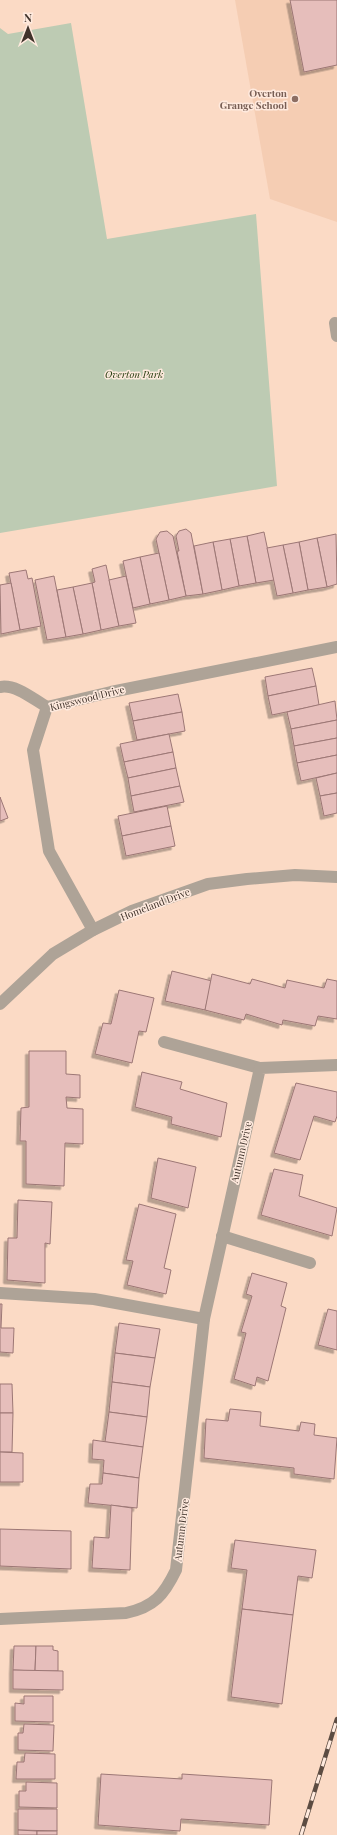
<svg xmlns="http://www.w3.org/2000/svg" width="337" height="1835" font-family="'Playfair Display',serif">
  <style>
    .built { fill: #f5cdb3 }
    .park { fill: #bdcbb3 }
    .building { fill: #e6bebb; stroke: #9c7775; filter: url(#shadow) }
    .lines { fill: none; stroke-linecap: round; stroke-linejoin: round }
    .street { stroke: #aea397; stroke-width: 12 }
    .rail-casing { stroke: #5c4c42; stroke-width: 4.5 }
    .rail { stroke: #ffeade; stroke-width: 3; stroke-dasharray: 9; stroke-linecap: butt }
    .education-dot { fill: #8d6e63; stroke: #ffeade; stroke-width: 1.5 }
    .labels { text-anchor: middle; stroke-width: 3; stroke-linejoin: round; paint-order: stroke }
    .education-label { font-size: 10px; font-weight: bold; fill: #785e54; stroke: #ffeade; text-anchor: end }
    .park-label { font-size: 10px; font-style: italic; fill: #273e10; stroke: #ffeade }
    .street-label { font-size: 10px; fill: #40332b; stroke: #ffeade }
  </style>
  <defs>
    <filter id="shadow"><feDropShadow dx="-3.5" dy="3.5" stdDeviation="0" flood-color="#0004"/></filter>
  </defs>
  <rect width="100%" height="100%" fill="#fbdac5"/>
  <!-- built -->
  <polygon class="built" points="235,0 337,0 337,222 270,199"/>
  <!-- park -->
  <polygon class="park" points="71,23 107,239 256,214 277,486 0,533 0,28 8,34"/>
  <!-- building -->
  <g class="building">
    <polygon points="290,0 337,0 337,65 304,72"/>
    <polygon points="186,529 191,533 203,594 186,596 177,551 179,551 176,536 179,531"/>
    <polygon points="167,531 173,536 186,596 169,600 156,539 160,532"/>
    <polygon points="264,532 274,580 256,583 247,536"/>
    <polygon points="336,534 337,584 327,587 317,538"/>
    <polygon points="247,536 256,583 239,586 230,539"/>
    <polygon points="317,538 327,587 308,590 299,542"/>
    <polygon points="230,539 239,586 222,590 213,542"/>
    <polygon points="213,542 222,590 203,594 194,546"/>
    <polygon points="299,542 308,590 293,593 283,545"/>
    <polygon points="283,545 293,593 277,596 267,548"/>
    <polygon points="159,553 169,600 150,604 140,557"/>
    <polygon points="140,557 150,604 133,608 123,561"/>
    <polygon points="106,565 119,626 101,630 92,583 95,582 92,569"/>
    <polygon points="26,570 28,579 32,578 41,626 20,630 9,573"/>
    <polygon points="54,576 66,637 47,640 35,580"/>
    <polygon points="126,576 136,623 119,626 109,580"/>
    <polygon points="11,583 20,630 1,634 0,585"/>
    <polygon points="92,583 101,630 83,634 73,587"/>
    <polygon points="73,587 83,634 66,637 57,590"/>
    <polygon points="312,668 316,686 268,696 265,677"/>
    <polygon points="316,686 319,705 272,715 268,696"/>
    <polygon points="178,694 182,712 133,721 129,703"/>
    <polygon points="335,701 337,720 291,729 287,712"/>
    <polygon points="182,712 185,731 137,740 133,721"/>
    <polygon points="337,720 337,738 294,746 291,729"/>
    <polygon points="169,734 173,752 124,762 120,744"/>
    <polygon points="337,738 337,755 297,763 294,746"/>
    <polygon points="173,752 176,768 128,778 124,762"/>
    <polygon points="337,755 337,773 301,781 297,763"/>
    <polygon points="176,768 180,786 131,796 128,778"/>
    <polygon points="337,773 337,793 320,796 316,778"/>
    <polygon points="180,786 184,802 134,812 131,796"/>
    <polygon points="337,793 337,813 324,816 320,796"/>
    <polygon points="0,797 8,818 0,821"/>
    <polygon points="167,806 171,826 122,836 118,816"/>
    <polygon points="171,826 175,846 126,856 122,836"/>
    <polygon points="172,971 212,981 205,1010 165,1001"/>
    <polygon points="212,974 250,984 252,979 285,988 287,980 324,988 327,979 337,981 337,1019 318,1016 315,1026 283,1020 282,1025 246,1014 244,1020 205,1010"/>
    <polygon points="119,990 154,998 146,1032 139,1031 132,1063 95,1054 103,1023 111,1024"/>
    <polygon points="29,1051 66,1051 66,1074 80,1075 80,1098 66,1097 67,1108 83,1109 83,1144 65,1143 64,1186 26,1184 26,1141 20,1141 21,1108 29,1107"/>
    <polygon points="142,1072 182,1082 180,1089 227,1103 221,1137 171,1124 172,1117 135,1107"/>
    <polygon points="296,1083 337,1092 337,1116 335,1122 314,1116 300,1160 274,1153"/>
    <polygon points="158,1158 196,1167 188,1208 151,1198"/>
    <polygon points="274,1169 303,1175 299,1196 337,1208 332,1236 261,1215"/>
    <polygon points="18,1200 52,1202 50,1244 45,1243 45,1283 7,1280 8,1238 17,1238"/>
    <polygon points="139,1204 176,1214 164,1268 171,1270 166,1294 127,1285 133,1261 126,1260"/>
    <polygon points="252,1273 287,1283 281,1306 286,1308 268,1381 257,1377 255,1386 234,1379 246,1333 241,1332 252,1296 246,1294"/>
    <polygon points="0,1304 2,1304 1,1328 14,1328 13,1353 0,1352"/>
    <polygon points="328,1309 337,1311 337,1350 318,1345"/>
    <polygon points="119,1323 160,1329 155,1358 115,1353"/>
    <polygon points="115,1353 155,1358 150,1387 112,1382"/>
    <polygon points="112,1382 150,1387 147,1417 109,1412"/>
    <polygon points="0,1384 12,1384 13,1413 0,1413"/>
    <polygon points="230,1409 261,1412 260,1426 299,1431 301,1422 315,1424 314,1435 337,1438 334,1479 294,1474 294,1468 204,1458 206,1419 228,1421"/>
    <polygon points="109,1412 147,1417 143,1447 105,1442"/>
    <polygon points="0,1413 13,1413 12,1452 0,1452"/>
    <polygon points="93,1440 143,1447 139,1478 103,1473 104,1460 92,1459"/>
    <polygon points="0,1452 23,1453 23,1482 0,1482"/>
    <polygon points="103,1473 139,1478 137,1508 88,1503 90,1484 102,1484"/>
    <polygon points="111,1505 132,1508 130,1570 92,1568 94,1537 109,1538"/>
    <polygon points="0,1529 71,1531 71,1569 0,1566"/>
    <polygon points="235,1540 316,1550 312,1578 298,1576 293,1615 242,1609 247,1570 231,1568"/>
    <polygon points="242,1609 293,1615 282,1704 231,1697"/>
    <polygon points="14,1646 36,1646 35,1671 13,1670"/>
    <polygon points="36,1646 53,1646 53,1650 58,1651 58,1671 35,1671"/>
    <polygon points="13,1670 63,1671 63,1690 13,1689"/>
    <polygon points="24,1696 53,1696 53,1722 15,1721 15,1703 24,1704"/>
    <polygon points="24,1724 54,1725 53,1751 18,1750 18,1733 23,1733"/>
    <polygon points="25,1753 55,1754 55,1779 16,1779 17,1762 24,1762"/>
    <polygon points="101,1774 182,1779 182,1774 272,1780 269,1825 181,1819 180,1831 98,1825"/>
    <polygon points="26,1782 57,1783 57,1808 19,1807 19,1791 26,1791"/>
    <polygon points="18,1809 57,1809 57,1831 18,1830"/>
    <polygon points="18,1830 37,1831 37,1835 18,1835"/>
    <rect x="37" y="1831" width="20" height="4"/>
  </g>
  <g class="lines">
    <!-- street -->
    <g class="street">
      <polyline points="335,323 337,336"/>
      <path d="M 0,687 C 16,684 33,699 47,707"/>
      <polyline points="93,930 49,851 33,750 47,707 111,692 337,647"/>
      <polyline points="0,1004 53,954 93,930 132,911 208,884 247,879 295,875 337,877"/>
      <polyline points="164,1042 260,1068"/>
      <polyline points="222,1236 310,1263"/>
      <polyline points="0,1293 94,1299 204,1319"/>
      <path d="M 0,1619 L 126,1613 C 154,1607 164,1595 176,1570 L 204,1319 L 260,1068 L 337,1065"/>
    </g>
    <!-- rail casing -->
    <g class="rail-casing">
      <polyline id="rail" points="301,1835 337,1719"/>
    </g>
    <!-- rail -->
    <use href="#rail" class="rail"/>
  </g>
  <!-- markers -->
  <circle class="education-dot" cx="295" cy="99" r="4"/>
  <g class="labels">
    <!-- education labels -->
    <g class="education-label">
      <text x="287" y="97">Overton<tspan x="287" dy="12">Grange School</tspan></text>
    </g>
    <!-- park labels -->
    <g class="park-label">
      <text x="134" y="378">Overton Park</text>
    </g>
    <!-- street labels -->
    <g class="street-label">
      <text transform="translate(87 698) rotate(-14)" y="4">Kingswood Drive</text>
      <text transform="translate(155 904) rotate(-21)" y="4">Homeland Drive</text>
      <text transform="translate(241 1152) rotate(-77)" y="4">Autumn Drive</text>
      <text transform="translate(181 1530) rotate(-83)" y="4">Autumn Drive</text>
    </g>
  </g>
  <!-- north arrow -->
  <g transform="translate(28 28)" stroke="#ffeade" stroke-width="3" paint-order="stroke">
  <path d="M0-3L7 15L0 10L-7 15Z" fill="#40332b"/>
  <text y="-6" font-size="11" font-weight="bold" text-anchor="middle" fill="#40332b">N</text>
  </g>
</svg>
